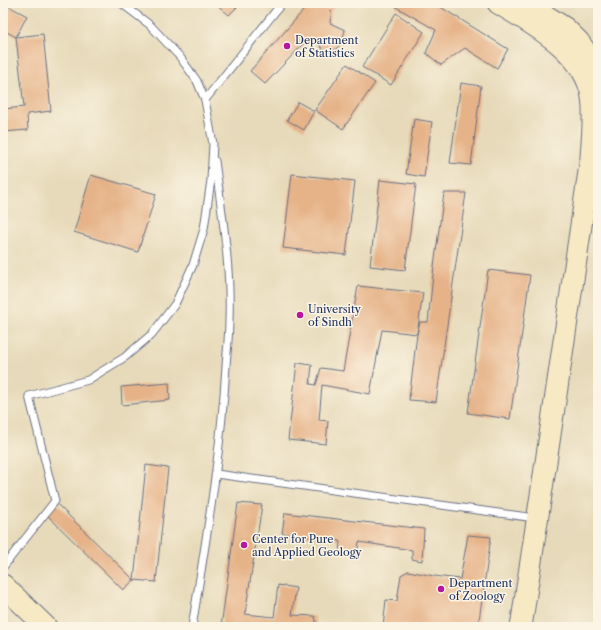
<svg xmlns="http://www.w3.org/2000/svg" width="601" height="630" font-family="'Libre Caslon Text',serif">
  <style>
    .built { fill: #e7daba }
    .building { fill: #e6b388 }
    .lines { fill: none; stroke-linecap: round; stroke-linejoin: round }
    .lane-casing { stroke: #686f84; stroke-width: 9 }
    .secondary-casing { stroke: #686f84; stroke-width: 23 }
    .lane { stroke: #fff; stroke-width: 7 }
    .secondary { stroke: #f7e9c3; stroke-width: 21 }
    .poi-dot { fill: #b5179e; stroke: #fcf5e5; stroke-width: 1.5 }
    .labels { text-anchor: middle; stroke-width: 3; stroke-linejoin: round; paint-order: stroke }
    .poi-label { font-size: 11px; fill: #1b2f5e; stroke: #fcf5e5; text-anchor: start }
  </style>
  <rect width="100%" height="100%" fill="#fcf5e5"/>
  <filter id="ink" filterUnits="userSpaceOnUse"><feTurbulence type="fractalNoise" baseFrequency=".025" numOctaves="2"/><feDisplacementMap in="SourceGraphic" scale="8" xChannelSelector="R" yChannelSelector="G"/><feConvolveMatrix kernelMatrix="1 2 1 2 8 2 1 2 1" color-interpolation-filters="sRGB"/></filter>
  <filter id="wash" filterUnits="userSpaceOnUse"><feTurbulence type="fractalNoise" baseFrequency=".012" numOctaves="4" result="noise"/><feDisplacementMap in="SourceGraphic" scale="16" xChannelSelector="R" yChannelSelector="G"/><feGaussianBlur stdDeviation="0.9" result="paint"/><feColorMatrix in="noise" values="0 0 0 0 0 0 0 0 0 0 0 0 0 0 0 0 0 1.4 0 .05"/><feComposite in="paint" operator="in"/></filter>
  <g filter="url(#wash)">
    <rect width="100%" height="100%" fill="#f7e5cc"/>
    <!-- built -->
    <rect class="built" x="3" y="3" width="595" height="624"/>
    <g id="blocks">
      <!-- building -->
      <g class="building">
        <polygon points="3,3 27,16 16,37 43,34 51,111 27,114 28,130 3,132 3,109 24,107 16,37 3,30"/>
        <polygon points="215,3 241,3 229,15"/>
        <polygon points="310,3 339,3 331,11 330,23 345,30 342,42 336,49 327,54 314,39 305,42 265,84 250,71"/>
        <polygon points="399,3 434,3 508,49 497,68 465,48 441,65 426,53 436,30 396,7"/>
        <polygon points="396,13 424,32 391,85 362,67"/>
        <polygon points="347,64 375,83 343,129 315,110"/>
        <polygon points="461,83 481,86 471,165 450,163"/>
        <polygon points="298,102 314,111 304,130 287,120"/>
        <polygon points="414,119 432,122 424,177 406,174"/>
        <polygon points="292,174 355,181 346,255 283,248"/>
        <polygon points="91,175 156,194 138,252 74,232"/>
        <polygon points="380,180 416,184 405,270 370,266"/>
        <polygon points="444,193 466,193 436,402 409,400 417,334 420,322 428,322 434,266"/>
        <polygon points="488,270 530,275 510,419 468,413"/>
        <polygon points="358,286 423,293 417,334 382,330 370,394 322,385 319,420 328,421 326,444 288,440 297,363 312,365 310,384 316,385 321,368 343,371"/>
        <polygon points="169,383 170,400 122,405 121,387"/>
        <polygon points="146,465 168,468 156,582 134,580"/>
        <polygon points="54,501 134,580 123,590 44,512"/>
        <polygon points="238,503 262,505 245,614 274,617 278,585 296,588 292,615 315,616 317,627 221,627"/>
        <polygon points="285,513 424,529 422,561 412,559 412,550 359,542 357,555 339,552 340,541 282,533"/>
        <polygon points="468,535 491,537 478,627 383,627 386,600 397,601 401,575 408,571 434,576 460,579"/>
      </g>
    </g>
  </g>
  <g filter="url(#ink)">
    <use href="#blocks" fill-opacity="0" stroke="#686f84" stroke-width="1"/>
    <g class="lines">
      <!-- lane casing -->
      <g class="lane-casing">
        <g id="lane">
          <polyline points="205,100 282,3"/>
          <polyline points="216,474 535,518"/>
          <polyline points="3,567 55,501 29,396 88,380 125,357 152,334 175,304 193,265 204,229 211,180 213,144 205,100 197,81 180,57 150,25 121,3"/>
          <path d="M 192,627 C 206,540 221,454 226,366 C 227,351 229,335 229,320 C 231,267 222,214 215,161"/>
        </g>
      </g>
      <!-- secondary casing -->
      <g class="secondary-casing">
        <g id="secondary">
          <path d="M 498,3 C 533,25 585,51 592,97 C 595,117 592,138 591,158 L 546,462 L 521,627"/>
          <polyline points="526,3 565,28 579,42 592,61 594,65"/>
          <polyline points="3,585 46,627"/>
        </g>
      </g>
      <!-- lane -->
      <use href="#lane" class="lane"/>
      <!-- secondary -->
      <use href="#secondary" class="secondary"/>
    </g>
  </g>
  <!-- markers -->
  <g class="poi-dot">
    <circle cx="287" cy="46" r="4"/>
    <circle cx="300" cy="315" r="4"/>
    <circle cx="244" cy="545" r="4"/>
    <circle cx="441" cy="589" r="4"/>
  </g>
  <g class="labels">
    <!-- poi labels -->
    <g class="poi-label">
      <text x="295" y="44">Department<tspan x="295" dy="13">of Statistics</tspan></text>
      <text x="308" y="313">University<tspan x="308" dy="13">of Sindh</tspan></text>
      <text x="252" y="543">Center for Pure<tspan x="252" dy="13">and Applied Geology</tspan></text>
      <text x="449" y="587">Department<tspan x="449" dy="13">of Zoology</tspan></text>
    </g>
  </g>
  <!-- margin -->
  <rect width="601" height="630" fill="none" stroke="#fcf5e5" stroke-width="16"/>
</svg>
